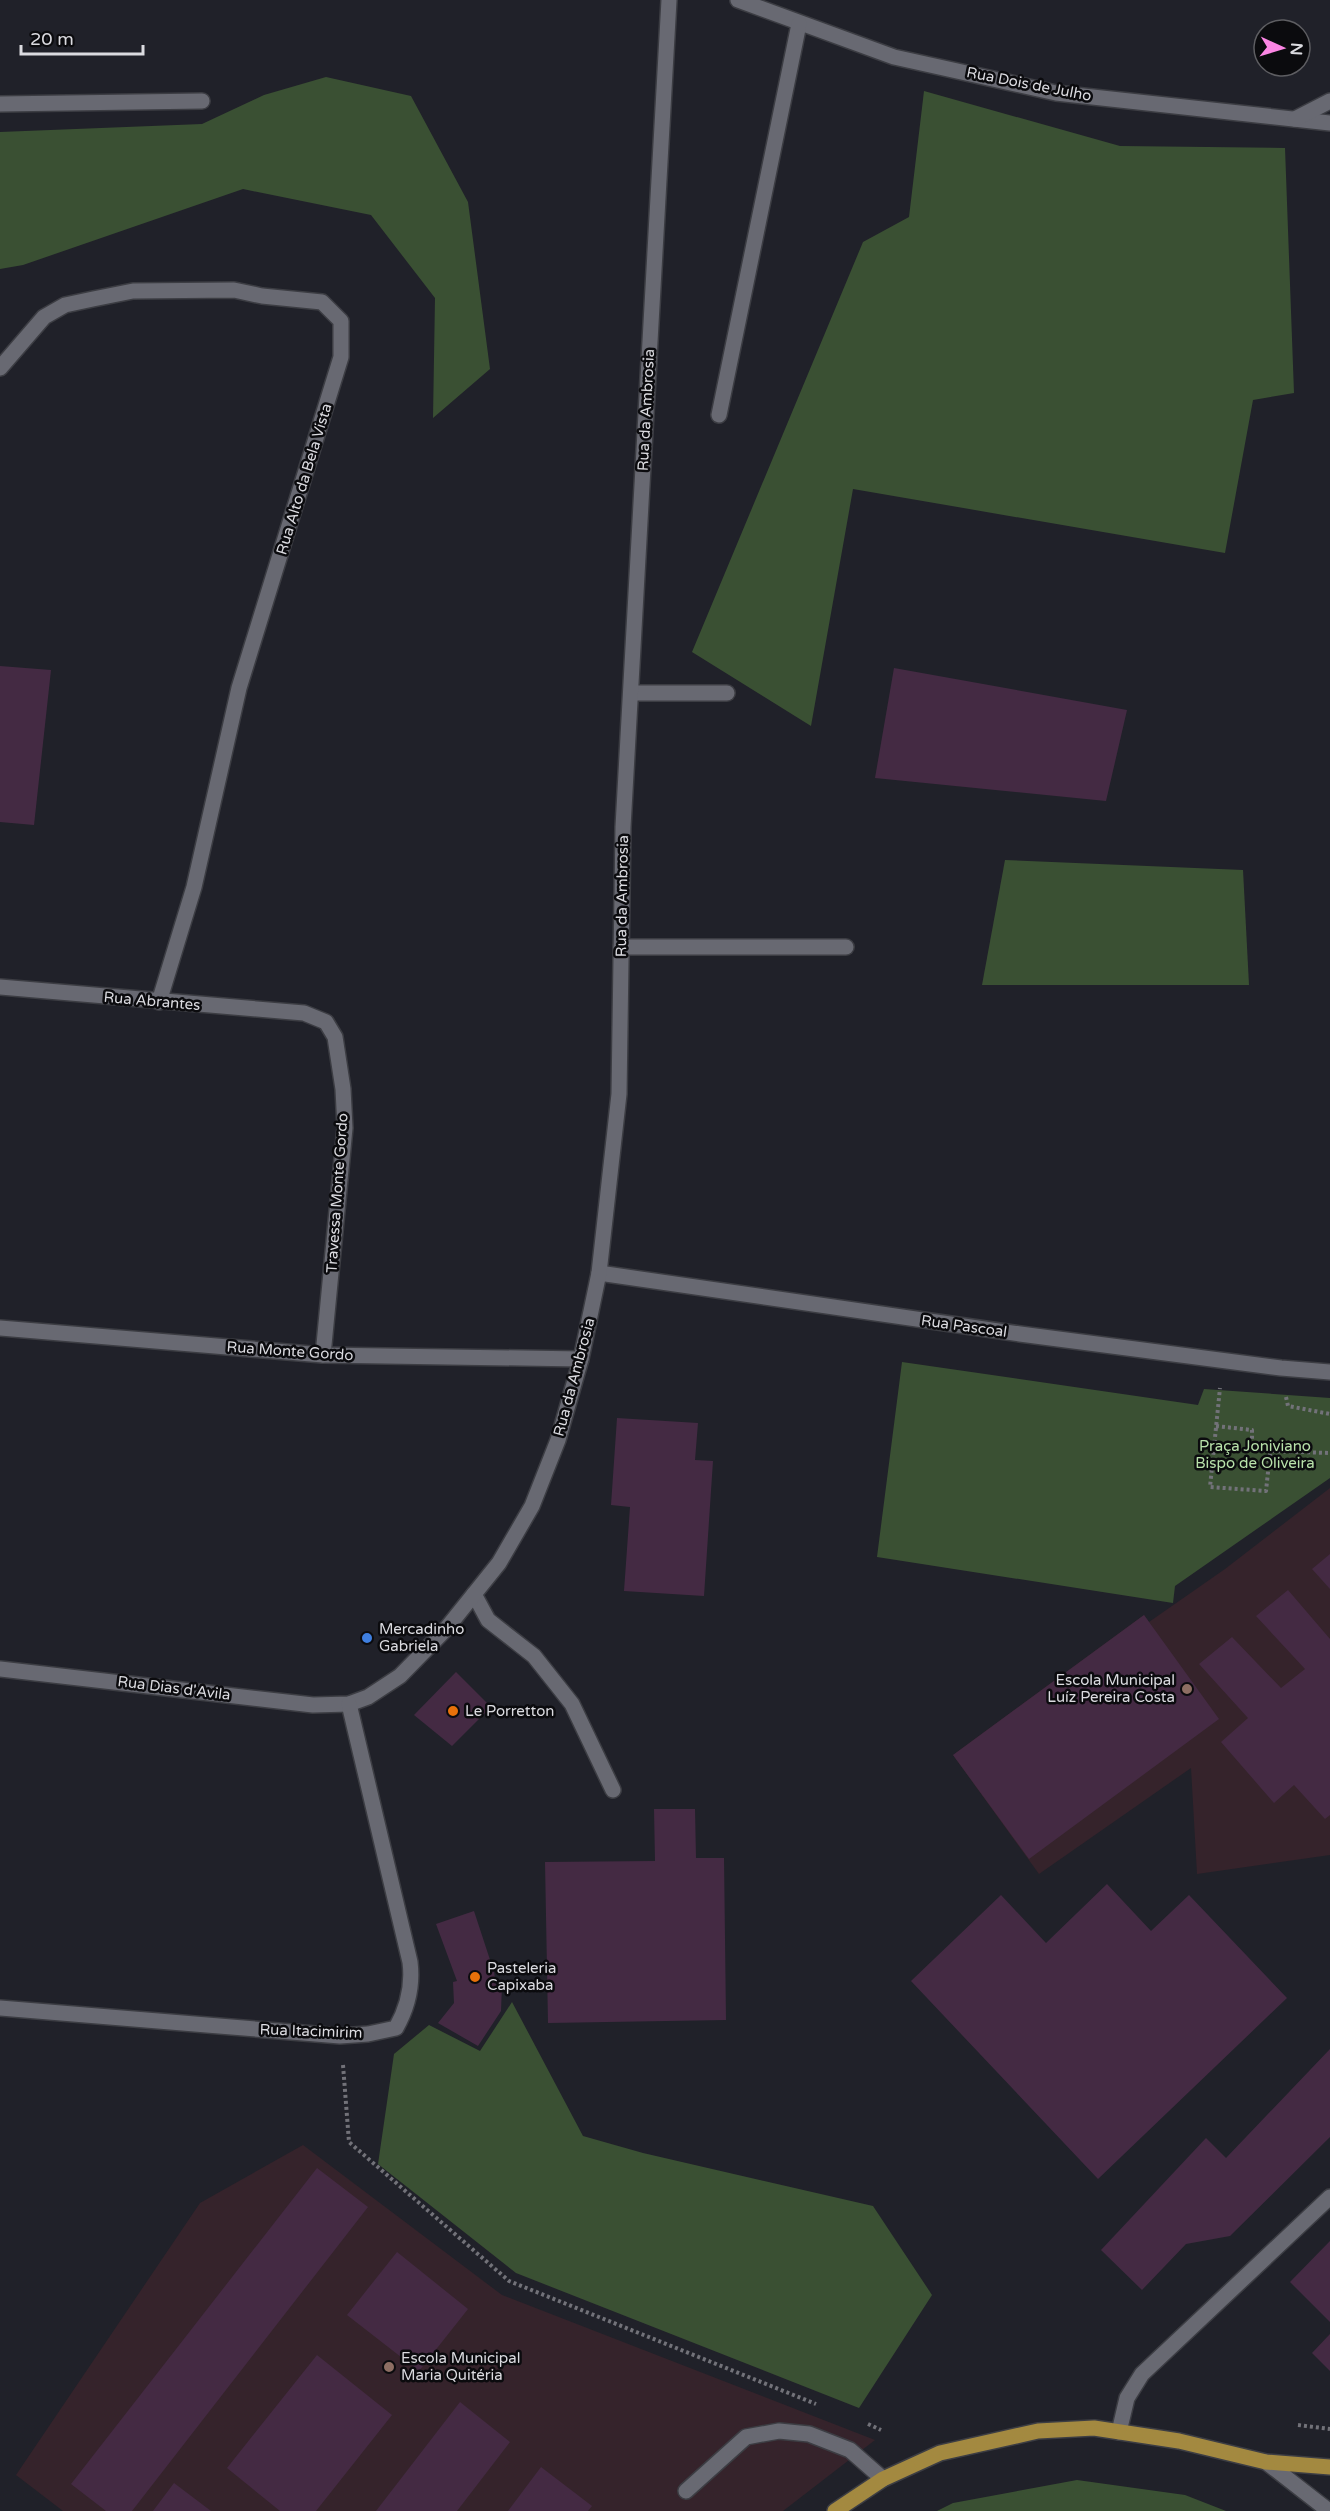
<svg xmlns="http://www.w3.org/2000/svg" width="1330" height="2511" font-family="'Varela Round',sans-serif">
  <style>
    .education { fill: #35232b }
    .green { fill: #3a5033 }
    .building { fill: #442a43 }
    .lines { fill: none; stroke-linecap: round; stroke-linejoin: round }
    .minor-casing { stroke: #3c3d43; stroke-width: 18 }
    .major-casing { stroke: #3c3d43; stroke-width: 18 }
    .path { stroke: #727279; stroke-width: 4; stroke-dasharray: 3 3; stroke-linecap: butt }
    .minor { stroke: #686972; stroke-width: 15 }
    .major { stroke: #a38940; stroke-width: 15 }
    .shop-dot { fill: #3f7fe0; stroke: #0b0b0e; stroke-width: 2 }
    .education-dot { fill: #8d6e63; stroke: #0b0b0e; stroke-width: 2 }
    .food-dot { fill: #e8710a; stroke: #0b0b0e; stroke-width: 2 }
    .labels { text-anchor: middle; stroke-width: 5; stroke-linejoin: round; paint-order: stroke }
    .street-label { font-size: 15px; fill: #dbdbe0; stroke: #0b0b0e }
    .park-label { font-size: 15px; fill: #b8e1aa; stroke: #0b0b0e }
    .poi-label { font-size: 15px; fill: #dbdbe0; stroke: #0b0b0e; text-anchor: start }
  </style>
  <rect width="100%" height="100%" fill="#202129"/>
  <!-- education -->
  <g class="education">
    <polygon points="1330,1488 1330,1855 1197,1874 1191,1768 1039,1874 953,1755 1144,1615 1149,1622 1225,1569"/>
    <polygon points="303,2145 502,2295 875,2440 783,2511 63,2511 16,2475 200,2203"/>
  </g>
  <!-- green -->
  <g class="green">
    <polygon points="326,77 411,96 468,202 490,369 433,418 435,298 371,215 243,189 23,265 0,269 0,132 202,124 264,95"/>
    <polygon points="924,91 1120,146 1285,148 1294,393 1253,400 1225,553 853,489 811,726 692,652 863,242 909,217"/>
    <polygon points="1005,860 1243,870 1249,985 982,985"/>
    <polygon points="902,1362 1198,1405 1204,1389 1330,1398 1330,1478 1175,1586 1173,1603 877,1557"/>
    <polygon points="512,2002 583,2136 643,2153 873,2206 932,2295 859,2408 516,2273 378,2164 394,2054 429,2025 480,2051"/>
    <polygon points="1077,2480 1185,2495 1226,2511 937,2511 953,2503"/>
  </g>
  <!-- building -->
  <g class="building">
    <polygon points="0,666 51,670 34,825 0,822"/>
    <polygon points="894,668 1127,710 1106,801 875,778"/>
    <polygon points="617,1418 698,1423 695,1460 713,1461 704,1596 624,1591 630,1507 611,1505"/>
    <polygon points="1330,1554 1330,1589 1312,1569"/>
    <polygon points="1288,1590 1330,1639 1330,1815 1325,1819 1294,1785 1274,1803 1221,1742 1248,1718 1199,1664 1232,1637 1281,1688 1305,1669 1256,1616"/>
    <polygon points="1144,1615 1219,1719 1029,1859 953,1755"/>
    <polygon points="456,1672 491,1707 452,1746 414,1715"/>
    <polygon points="654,1809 695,1809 696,1858 724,1858 726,2020 548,2023 545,1862 655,1861"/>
    <polygon points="1107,1884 1151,1931 1189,1895 1287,1998 1098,2179 911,1981 1001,1895 1046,1943"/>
    <polygon points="474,1911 494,1972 496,1985 502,1985 501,2011 478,2046 438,2023 454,2003 453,1982 457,1981 436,1924"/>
    <polygon points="1330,2049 1330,2137 1230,2236 1186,2244 1142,2290 1101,2250 1206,2138 1226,2158"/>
    <polygon points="317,2168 368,2207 132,2511 106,2511 71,2484"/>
    <polygon points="1330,2241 1330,2322 1290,2282"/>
    <polygon points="397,2252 468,2309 419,2371 347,2315"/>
    <polygon points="1330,2334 1330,2371 1312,2353"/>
    <polygon points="317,2355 392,2415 316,2511 280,2511 227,2468"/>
    <polygon points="460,2402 510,2442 457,2511 376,2511"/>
    <polygon points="541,2467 592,2506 588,2511 508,2511"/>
    <polygon points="174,2483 211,2511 153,2511"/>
  </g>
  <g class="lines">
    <!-- minor casing -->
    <g class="minor-casing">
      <g id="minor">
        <polyline points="738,0 894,57 1056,93 1330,123"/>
        <polyline points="0,104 202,101"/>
        <polyline points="1295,119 1330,101"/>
        <polyline points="0,368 44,317 65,305 93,299 133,291 234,290 262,296 322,302 341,321 341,357 239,688 194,887 159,1002"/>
        <polyline points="719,415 799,24"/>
        <polyline points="631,693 727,693"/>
        <polyline points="621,947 846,947"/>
        <polyline points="0,987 304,1013 326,1022 335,1037 343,1089 345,1128 323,1355"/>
        <polyline points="599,1273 1020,1334 1281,1368 1330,1372"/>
        <polyline points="0,1328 323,1355 581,1359"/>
        <polyline points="474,1594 488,1620 534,1656 572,1704 613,1790"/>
        <polyline points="0,1669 313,1705 349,1704 368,1697 400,1676 446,1629 499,1563 532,1506 558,1440 581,1359 599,1273 619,1094 623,827 669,0"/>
        <path d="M 0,2008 L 340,2036 L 368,2034 L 396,2028 C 408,2007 413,1986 410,1962 L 349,1704"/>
        <polyline points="1119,2432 1127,2398 1142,2374 1330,2197"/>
        <polyline points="1266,2462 1329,2511"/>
        <polyline points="686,2491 746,2437 779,2431 809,2434 850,2450 883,2479"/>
      </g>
    </g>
    <!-- major casing -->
    <g class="major-casing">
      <polyline id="major" points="835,2511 883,2479 940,2453 1038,2431 1094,2428 1179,2441 1266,2462 1330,2467"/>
    </g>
    <!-- path -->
    <g class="path">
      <polyline points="1286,1397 1288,1406 1330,1414"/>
      <polyline points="1216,1426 1252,1430 1252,1443 1271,1444 1266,1491 1210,1487 1220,1388"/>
      <polyline points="1271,1451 1330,1453"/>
      <polyline points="343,2065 349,2142 509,2281 816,2404"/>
      <polyline points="868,2424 881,2430"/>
      <polyline points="1298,2425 1330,2429"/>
    </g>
    <!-- minor -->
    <use href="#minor" class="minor"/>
    <!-- major -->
    <use href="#major" class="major"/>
  </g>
  <!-- markers -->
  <circle class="shop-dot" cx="367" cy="1638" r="6"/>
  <g class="education-dot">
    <circle cx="1187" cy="1689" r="6"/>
    <circle cx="389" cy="2367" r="6"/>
  </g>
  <g class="food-dot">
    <circle cx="453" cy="1711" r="6"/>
    <circle cx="475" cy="1977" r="6"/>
  </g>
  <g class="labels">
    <!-- street labels -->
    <g class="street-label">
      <text transform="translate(1029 84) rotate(11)" y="5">Rua Dois de Julho</text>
      <text transform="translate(646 410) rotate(-87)" y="5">Rua da Ambrosia</text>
      <text transform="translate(304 479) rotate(-73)" y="5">Rua Alto da Bela Vista</text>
      <text transform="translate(622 896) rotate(-89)" y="5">Rua da Ambrosia</text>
      <text transform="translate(152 1001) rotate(5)" y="5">Rua Abrantes</text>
      <text transform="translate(337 1193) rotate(-86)" y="5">Travessa Monte Gordo</text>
      <text transform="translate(964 1326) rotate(8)" y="5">Rua Pascoal</text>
      <text transform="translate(290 1351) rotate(4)" y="5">Rua Monte Gordo</text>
      <text transform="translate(574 1377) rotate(-75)" y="5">Rua da Ambrosia</text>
      <text transform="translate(174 1688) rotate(7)" y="5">Rua Dias d'Avila</text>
      <text transform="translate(311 2031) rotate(2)" y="5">Rua Itacimirim</text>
    </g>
    <!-- park labels -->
    <g class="park-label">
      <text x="1255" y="1451">Praça Joniviano<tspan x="1255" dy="17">Bispo de Oliveira</tspan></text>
    </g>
    <!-- poi labels -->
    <g class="poi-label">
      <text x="379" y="1634">Mercadinho<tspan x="379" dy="17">Gabriela</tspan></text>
      <text x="1175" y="1685" text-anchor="end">Escola Municipal<tspan x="1175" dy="17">Luíz Pereira Costa</tspan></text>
      <text x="465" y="1716">Le Porretton</text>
      <text x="487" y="1973">Pasteleria<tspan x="487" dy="17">Capixaba</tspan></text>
      <text x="401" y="2363">Escola Municipal<tspan x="401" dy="17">Maria Quitéria</tspan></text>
    </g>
  </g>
  <!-- north arrow -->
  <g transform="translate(1282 48) rotate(94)"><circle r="28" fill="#0b0b0e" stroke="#5e5e62" stroke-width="1.5"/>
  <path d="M0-4.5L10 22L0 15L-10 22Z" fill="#fc86e4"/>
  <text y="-9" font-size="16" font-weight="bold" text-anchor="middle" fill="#dbdbe0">N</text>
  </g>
  <!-- scale -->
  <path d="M21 45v9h122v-9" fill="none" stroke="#dbdbe0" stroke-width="3"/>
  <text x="30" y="45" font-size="18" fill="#dbdbe0" stroke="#0b0b0e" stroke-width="4.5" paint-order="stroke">20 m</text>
</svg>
